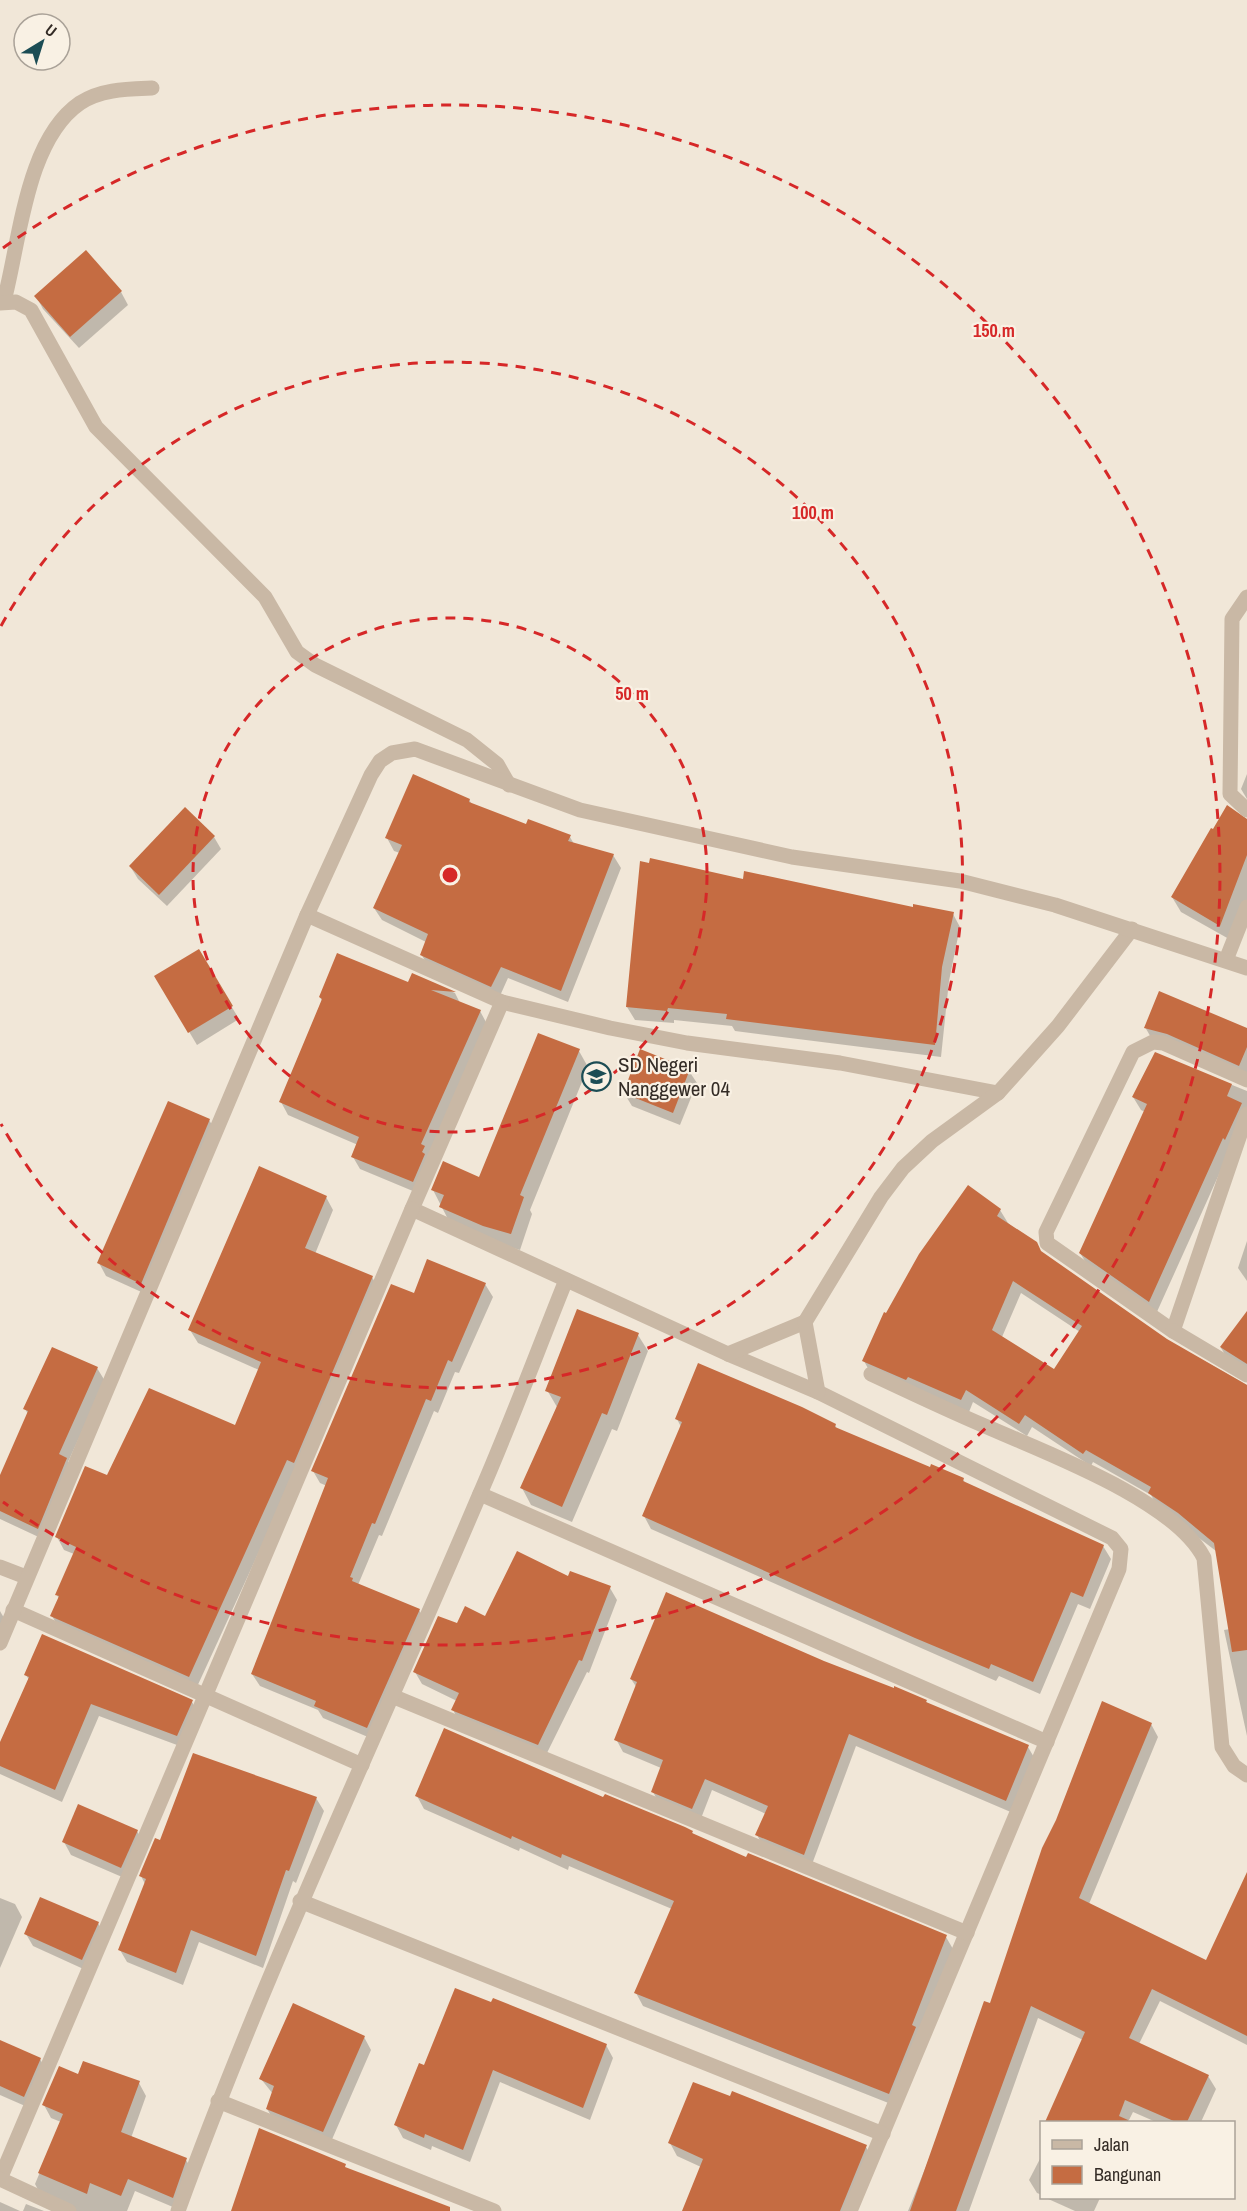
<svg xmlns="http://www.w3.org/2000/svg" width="1247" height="2211" font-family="'Archivo Narrow',sans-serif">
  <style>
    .shadow { fill: #0003; fill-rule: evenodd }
    .building { fill: #c56c42; fill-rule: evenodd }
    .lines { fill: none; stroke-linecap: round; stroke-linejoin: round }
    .street { stroke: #c9b8a5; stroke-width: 15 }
    .ring { fill: none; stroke: #d62828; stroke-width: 3; stroke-dasharray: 10 8 }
    .labels { text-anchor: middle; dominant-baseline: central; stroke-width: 4.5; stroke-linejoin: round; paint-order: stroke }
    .poi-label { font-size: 21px; fill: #342c26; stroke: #f9f1e4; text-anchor: start }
    .centre { fill: #d62828; stroke: #f9f1e4; stroke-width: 3 }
    .ring-label { font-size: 18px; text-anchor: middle; font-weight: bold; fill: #d62828; stroke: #f9f1e4; stroke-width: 4.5; stroke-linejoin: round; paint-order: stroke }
  </style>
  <rect width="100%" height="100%" fill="#f1e7d8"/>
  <g class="shadow">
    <path d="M 121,292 L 128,305 L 79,348 L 43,309 L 36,296 Z"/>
    <path d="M 1247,774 L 1247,799 L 1241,789 Z"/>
    <path d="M 469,800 L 472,804 L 527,826 L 570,837 L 574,844 L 613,855 L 621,868 L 568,1002 L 508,978 L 499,998 L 429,967 L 421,954 L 426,942 L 382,920 L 374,908 L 400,853 L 394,851 L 387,838 Z"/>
    <path d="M 1247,821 L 1247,917 L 1229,939 L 1181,912 L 1172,897 Z"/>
    <path d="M 214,837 L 221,849 L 167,906 L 138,879 L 130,866 Z"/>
    <path d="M 744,881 L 953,914 L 960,927 L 949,981 L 941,1057 L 735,1031 L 732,1026 L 674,1020 L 674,1023 L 635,1020 L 627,1007 Z"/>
    <path d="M 198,951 L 239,1019 L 197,1045 L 156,976 Z"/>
    <path d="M 413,975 L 455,993 L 460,1003 L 480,1011 L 487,1024 L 420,1194 L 360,1169 L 353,1157 L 358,1145 L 288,1115 L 281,1102 L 322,1001 L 320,997 L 409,984 Z"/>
    <path d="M 1145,1027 L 1247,1030 L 1247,1080 L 1153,1041 Z"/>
    <path d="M 579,1051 L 588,1067 L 530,1210 L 532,1214 L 520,1250 L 493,1242 L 450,1223 L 433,1190 L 480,1179 Z"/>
    <path d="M 1156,1054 L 1247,1091 L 1247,1120 L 1230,1150 L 1156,1314 L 1088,1266 L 1080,1253 L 1145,1112 L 1141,1110 L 1133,1097 Z"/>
    <path d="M 689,1071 L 697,1083 L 680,1125 L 632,1106 L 624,1093 Z"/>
    <path d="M 209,1120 L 217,1133 L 148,1295 L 106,1276 L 99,1263 Z"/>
    <path d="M 326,1197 L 333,1210 L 315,1254 L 372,1277 L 379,1290 L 196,1689 L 59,1628 L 52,1616 L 59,1599 L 57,1595 L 74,1554 L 64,1550 L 57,1537 L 108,1477 L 236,1427 L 259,1370 L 198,1343 L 190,1330 Z"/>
    <path d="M 1000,1210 L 1008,1223 L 1042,1253 L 1167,1340 L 1247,1385 L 1247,1736 L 1224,1630 L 1230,1629 L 1216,1551 L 1157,1506 L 1151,1495 L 1093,1462 L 1091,1466 L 1032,1427 L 1027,1436 L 973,1402 L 969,1412 L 871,1374 L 864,1361 L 887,1315 ZM 1021,1293 L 1080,1332 L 1054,1371 L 1002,1337 Z"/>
    <path d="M 1247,1241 L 1247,1281 L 1238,1268 Z"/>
    <path d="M 428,1261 L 485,1284 L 493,1297 L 459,1373 L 455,1372 L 438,1413 L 434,1411 L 382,1536 L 379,1535 L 358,1585 L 419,1610 L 426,1622 L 375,1740 L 323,1718 L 318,1710 L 260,1686 L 252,1674 L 327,1486 L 320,1483 L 313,1471 L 415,1295 Z"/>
    <path d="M 1247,1313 L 1247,1371 L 1229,1361 L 1221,1348 Z"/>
    <path d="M 638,1335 L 648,1351 L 617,1431 L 612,1429 L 572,1522 L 531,1505 L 522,1488 L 557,1407 L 547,1390 Z"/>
    <path d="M 97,1368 L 105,1381 L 68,1462 L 74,1472 L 45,1540 L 0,1519 L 0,1478 L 28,1414 L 25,1409 Z"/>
    <path d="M 677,1419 L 835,1425 L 837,1429 L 931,1469 L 963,1479 L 965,1483 L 1103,1546 L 1111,1559 L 1090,1609 L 1078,1604 L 1040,1694 L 999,1676 L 996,1681 L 651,1529 L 644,1516 L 681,1427 Z"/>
    <path d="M 569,1579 L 610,1588 L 617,1600 L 589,1673 L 587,1672 L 545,1757 L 460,1723 L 453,1710 L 457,1701 L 422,1684 L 415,1672 L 458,1625 L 486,1618 Z"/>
    <path d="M 0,1611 L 4,1618 L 0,1627 Z"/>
    <path d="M 823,1663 L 926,1701 L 928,1705 L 1028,1747 L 1035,1759 L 1013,1813 L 856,1746 L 811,1867 L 764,1848 L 757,1835 L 766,1814 L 712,1790 L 700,1821 L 660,1805 L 653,1792 L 661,1768 L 623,1752 L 616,1739 L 637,1688 L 631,1679 Z"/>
    <path d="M 26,1675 L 192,1702 L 199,1714 L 185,1748 L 99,1716 L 62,1802 L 0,1774 L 0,1746 L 29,1680 Z"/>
    <path d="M 1151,1724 L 1158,1737 L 1089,1904 L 1206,1962 L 1247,1891 L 1247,2045 L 1160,2001 L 1139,2044 L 1208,2076 L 1216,2089 L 1201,2122 L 1156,2122 L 1133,2112 L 1128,2122 L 1051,2122 L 1049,2119 L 1083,2040 L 1038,2018 L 969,2211 L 908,2211 L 991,2005 Z"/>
    <path d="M 417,1796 L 604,1799 L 692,1832 L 694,1836 L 747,1859 L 946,1937 L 953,1949 L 896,2106 L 643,2006 L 636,1993 L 672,1909 L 569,1866 L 568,1870 L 520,1848 L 519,1851 L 424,1809 Z"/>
    <path d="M 316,1798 L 324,1811 L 296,1883 L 293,1881 L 263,1968 L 199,1942 L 183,1985 L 127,1962 L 120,1950 L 145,1884 L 141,1876 Z"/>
    <path d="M 137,1831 L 144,1844 L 129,1880 L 71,1855 L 64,1842 Z"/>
    <path d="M 0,1898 L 15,1904 L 22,1917 L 0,1968 Z"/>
    <path d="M 98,1923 L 105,1936 L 90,1972 L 33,1946 L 26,1934 Z"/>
    <path d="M 364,2037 L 371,2050 L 330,2144 L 275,2122 L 267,2109 L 273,2094 L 261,2079 Z"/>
    <path d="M 0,2042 L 40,2059 L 47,2072 L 32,2109 L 0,2095 Z"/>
    <path d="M 606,2045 L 613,2058 L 590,2120 L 500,2082 L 470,2162 L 432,2146 L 431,2150 L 403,2138 L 396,2125 L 425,2067 Z"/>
    <path d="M 79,2076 L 139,2083 L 146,2096 L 131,2138 L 186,2160 L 194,2173 L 180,2210 L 135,2191 L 127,2211 L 72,2211 L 42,2197 L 35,2184 L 61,2122 L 51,2118 L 44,2105 Z"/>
    <path d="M 670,2143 L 866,2147 L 873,2159 L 853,2211 L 684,2211 L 701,2167 L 677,2156 Z"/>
    <path d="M 1042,2155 L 1042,2195 L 1037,2193 L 1029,2180 Z"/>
    <path d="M 1046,2198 L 1100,2198 L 1094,2211 L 1075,2211 Z"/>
    <path d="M 0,2202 L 20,2211 L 0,2211 Z"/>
    <path d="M 26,2204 L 44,2211 L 23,2211 Z"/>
  </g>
  <g class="building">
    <path d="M 86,250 L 122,291 L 70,337 L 34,296 Z"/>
    <path d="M 413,774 L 470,799 L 469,802 L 526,824 L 528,819 L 571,835 L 568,841 L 614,854 L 561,991 L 501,967 L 491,987 L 420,955 L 428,934 L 373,908 L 402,845 L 385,838 Z"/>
    <path d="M 1227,805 L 1247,819 L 1247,855 L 1220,926 L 1171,897 L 1211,828 L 1213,829 Z"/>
    <path d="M 185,807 L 215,836 L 159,895 L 129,866 Z"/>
    <path d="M 650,858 L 743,879 L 744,871 L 913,907 L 913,904 L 954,912 L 942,967 L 935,1045 L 726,1019 L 727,1014 L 668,1008 L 667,1011 L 626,1007 L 640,861 L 649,863 Z"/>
    <path d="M 199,949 L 233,1006 L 188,1033 L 154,976 Z"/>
    <path d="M 337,953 L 408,982 L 412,973 L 456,992 L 431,990 L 481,1010 L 421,1144 L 425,1146 L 422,1152 L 425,1154 L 413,1182 L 351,1157 L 359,1137 L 279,1102 L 322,999 L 319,997 Z"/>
    <path d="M 1159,991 L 1247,1028 L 1247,1047 L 1239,1066 L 1167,1034 L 1144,1028 Z"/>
    <path d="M 538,1033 L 580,1049 L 520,1195 L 524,1197 L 511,1234 L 483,1226 L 439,1207 L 444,1195 L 431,1190 L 443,1161 L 479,1177 Z"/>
    <path d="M 640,1049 L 690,1069 L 673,1113 L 623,1093 Z"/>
    <path d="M 1155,1052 L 1232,1084 L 1227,1096 L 1242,1103 L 1225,1140 L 1223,1138 L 1149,1302 L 1079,1253 L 1147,1104 L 1132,1097 Z"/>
    <path d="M 168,1101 L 210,1119 L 141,1284 L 97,1263 Z"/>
    <path d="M 259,1166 L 327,1196 L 305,1248 L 373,1276 L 294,1463 L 287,1460 L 189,1677 L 50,1616 L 59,1596 L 55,1595 L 76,1547 L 55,1537 L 85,1466 L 107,1475 L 149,1388 L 235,1425 L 261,1362 L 188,1330 Z"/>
    <path d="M 968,1185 L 1001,1209 L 997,1216 L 1037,1242 L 1041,1251 L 1167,1339 L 1247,1385 L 1247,1650 L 1232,1652 L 1214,1543 L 1178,1513 L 1148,1493 L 1151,1487 L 1086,1450 L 1083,1454 L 1025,1415 L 1019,1424 L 966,1390 L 961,1400 L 908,1377 L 906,1380 L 862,1361 L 884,1312 L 886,1313 L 919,1254 ZM 1013,1281 L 1082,1326 L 1054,1369 L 992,1330 Z"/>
    <path d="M 427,1259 L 486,1283 L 452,1362 L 448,1360 L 431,1401 L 426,1399 L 375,1524 L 372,1523 L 350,1577 L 353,1578 L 352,1581 L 420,1609 L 367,1728 L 314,1706 L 316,1701 L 251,1674 L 328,1478 L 311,1471 L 391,1284 L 414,1293 Z"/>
    <path d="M 577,1309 L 639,1333 L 607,1415 L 602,1413 L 562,1507 L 520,1488 L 561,1397 L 545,1391 Z"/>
    <path d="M 1247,1311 L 1247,1364 L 1220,1347 Z"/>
    <path d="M 52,1347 L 98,1367 L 59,1454 L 67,1458 L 38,1529 L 0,1511 L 0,1475 L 28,1411 L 23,1409 Z"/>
    <path d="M 698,1363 L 802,1407 L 836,1424 L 835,1427 L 930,1467 L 931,1464 L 964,1478 L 963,1481 L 1104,1545 L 1083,1597 L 1071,1592 L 1033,1682 L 991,1664 L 989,1669 L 915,1638 L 642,1516 L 682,1422 L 675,1419 Z"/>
    <path d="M 517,1551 L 568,1576 L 570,1571 L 611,1586 L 582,1661 L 579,1660 L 538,1745 L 451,1710 L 459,1693 L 413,1672 L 438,1616 L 457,1623 L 465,1606 L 485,1616 Z"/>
    <path d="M 666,1592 L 824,1661 L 894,1688 L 894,1686 L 927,1700 L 926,1702 L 1029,1745 L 1006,1801 L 849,1734 L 804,1855 L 755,1835 L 768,1806 L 705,1779 L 692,1809 L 651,1792 L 663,1760 L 614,1740 L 637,1682 L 630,1679 Z"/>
    <path d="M 42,1634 L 193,1700 L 177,1736 L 91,1704 L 55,1790 L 0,1766 L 0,1742 L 29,1677 L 24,1675 Z"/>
    <path d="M 1102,1701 L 1152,1723 L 1079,1898 L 1206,1960 L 1247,1872 L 1247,2036 L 1152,1989 L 1129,2038 L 1209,2075 L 1187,2122 L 1176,2122 L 1125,2100 L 1119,2116 L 1128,2120 L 1128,2122 L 1045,2122 L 1085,2032 L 1031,2006 L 956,2211 L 910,2211 L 984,2001 L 990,2003 L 1042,1848 L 1056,1820 Z"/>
    <path d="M 444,1728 L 603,1797 L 605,1794 L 685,1827 L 693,1831 L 692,1833 L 746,1857 L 748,1853 L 947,1935 L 912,2025 L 916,2027 L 889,2094 L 634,1993 L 674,1901 L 562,1854 L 561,1858 L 512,1836 L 511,1839 L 415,1796 Z"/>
    <path d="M 193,1753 L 317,1797 L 289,1871 L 286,1870 L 256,1956 L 191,1930 L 176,1973 L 118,1950 L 146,1879 L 139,1876 L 155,1838 L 160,1840 Z"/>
    <path d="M 78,1804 L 138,1830 L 121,1868 L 62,1842 Z"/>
    <path d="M 40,1897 L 99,1922 L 82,1960 L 24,1934 Z"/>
    <path d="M 455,1988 L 491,2002 L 493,1998 L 607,2044 L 583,2108 L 493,2070 L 463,2150 L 425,2134 L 424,2138 L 394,2125 L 419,2063 L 424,2065 Z"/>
    <path d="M 293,2003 L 365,2036 L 323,2132 L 266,2109 L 274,2086 L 259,2079 Z"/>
    <path d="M 0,2040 L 41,2058 L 24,2097 L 0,2086 Z"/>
    <path d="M 83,2061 L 140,2081 L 121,2132 L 187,2158 L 173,2198 L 128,2179 L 121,2196 L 90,2183 L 87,2194 L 38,2173 L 63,2114 L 42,2105 L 59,2066 L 78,2074 Z"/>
    <path d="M 693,2082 L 730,2096 L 732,2091 L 867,2145 L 840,2211 L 682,2211 L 703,2159 L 668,2143 Z"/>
    <path d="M 259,2128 L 346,2164 L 345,2167 L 450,2207 L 450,2211 L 231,2211 Z"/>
  </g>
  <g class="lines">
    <g class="street">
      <path d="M 4,301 C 20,241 26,140 80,103 C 101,89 128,89 152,88"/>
      <path d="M 0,303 L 16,302 L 31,310 L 96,427 L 265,597 L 297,652 L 315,665 L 467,740 L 497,764 L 509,785"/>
      <path d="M 1247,597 L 1232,619 L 1230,794 L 1247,810"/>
      <path d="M 307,915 L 502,1002 L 610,1028 L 687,1043 L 840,1063 L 998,1093"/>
      <path d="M 1226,960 L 1247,907"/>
      <path d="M 502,1002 L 412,1209 L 728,1354 L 818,1392 L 1112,1538 L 1121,1549 L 1119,1569 L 850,2211"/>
      <path d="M 1247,1080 L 1163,1043 L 1153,1042 L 1133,1052 L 1046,1232 L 1047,1243 L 1173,1331 L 1247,1114"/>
      <path d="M 1173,1331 L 1247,1375"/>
      <path d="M 728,1354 L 805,1322"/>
      <path d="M 871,1374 C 912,1393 951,1412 992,1429 C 1049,1454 1175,1501 1204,1558 L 1222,1747 L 1234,1766 L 1247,1775"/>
      <path d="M 818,1392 L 805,1322 L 881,1197 L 903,1168 L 932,1141 L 998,1093 L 1058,1026 L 1132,929"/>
      <path d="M 480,1494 L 1047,1742"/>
      <path d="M 0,1567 L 26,1577"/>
      <path d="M 13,1610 L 362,1765"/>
      <path d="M 0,1643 L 307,915 L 371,775 L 380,761 L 392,753 L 415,749 L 580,810 L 792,857 L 960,881 L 1055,905 L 1247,968"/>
      <path d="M 392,1696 L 967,1933"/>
      <path d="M 300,1901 L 883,2134"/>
      <path d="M 218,2101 L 494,2211"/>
      <path d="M 0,2179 L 412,1209"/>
      <path d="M 0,2179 L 69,2211"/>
      <path d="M 178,2211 C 266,1968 378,1734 479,1496 C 510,1425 537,1352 566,1280"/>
    </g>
  </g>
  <g class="ring">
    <circle cx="450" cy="875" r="257"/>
    <path d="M1 626A513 513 0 1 1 1 1124"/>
    <path d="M3 248A770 770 0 1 1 3 1502"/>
  </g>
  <defs>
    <symbol id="school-ring" viewBox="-11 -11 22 22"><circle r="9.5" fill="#f9f1e4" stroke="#1c4d55" stroke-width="1.5"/><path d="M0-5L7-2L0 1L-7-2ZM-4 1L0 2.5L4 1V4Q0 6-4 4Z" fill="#1c4d55"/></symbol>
  </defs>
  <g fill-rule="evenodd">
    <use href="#school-ring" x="580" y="1060" width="33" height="33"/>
  </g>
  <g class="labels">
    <g class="poi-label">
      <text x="618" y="1064">SD Negeri<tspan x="618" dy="24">Nanggewer 04</tspan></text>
    </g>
  </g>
  <circle cx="450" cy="875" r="9" class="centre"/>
  <g class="ring-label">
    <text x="994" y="337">150 m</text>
    <text x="813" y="519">100 m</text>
    <text x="632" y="700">50 m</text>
  </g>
  <rect x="1040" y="2121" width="195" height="78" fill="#f9f1e4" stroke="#aaa298" stroke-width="1.5"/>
  <rect x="1052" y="2140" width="30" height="9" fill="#c9b8a5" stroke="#aaa298" stroke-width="1.5"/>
  <text x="1094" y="2151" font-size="18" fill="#342c26">Jalan</text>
  <rect x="1052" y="2166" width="30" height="18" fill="#c56c42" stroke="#aaa298" stroke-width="1.5"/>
  <text x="1094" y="2181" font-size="18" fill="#342c26">Bangunan</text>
  <g transform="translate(42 42) rotate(38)"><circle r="28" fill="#f9f1e4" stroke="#aaa298" stroke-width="1.5"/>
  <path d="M0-4.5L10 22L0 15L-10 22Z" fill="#1c4d55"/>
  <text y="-9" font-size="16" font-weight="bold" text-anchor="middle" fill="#342c26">U</text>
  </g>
</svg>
